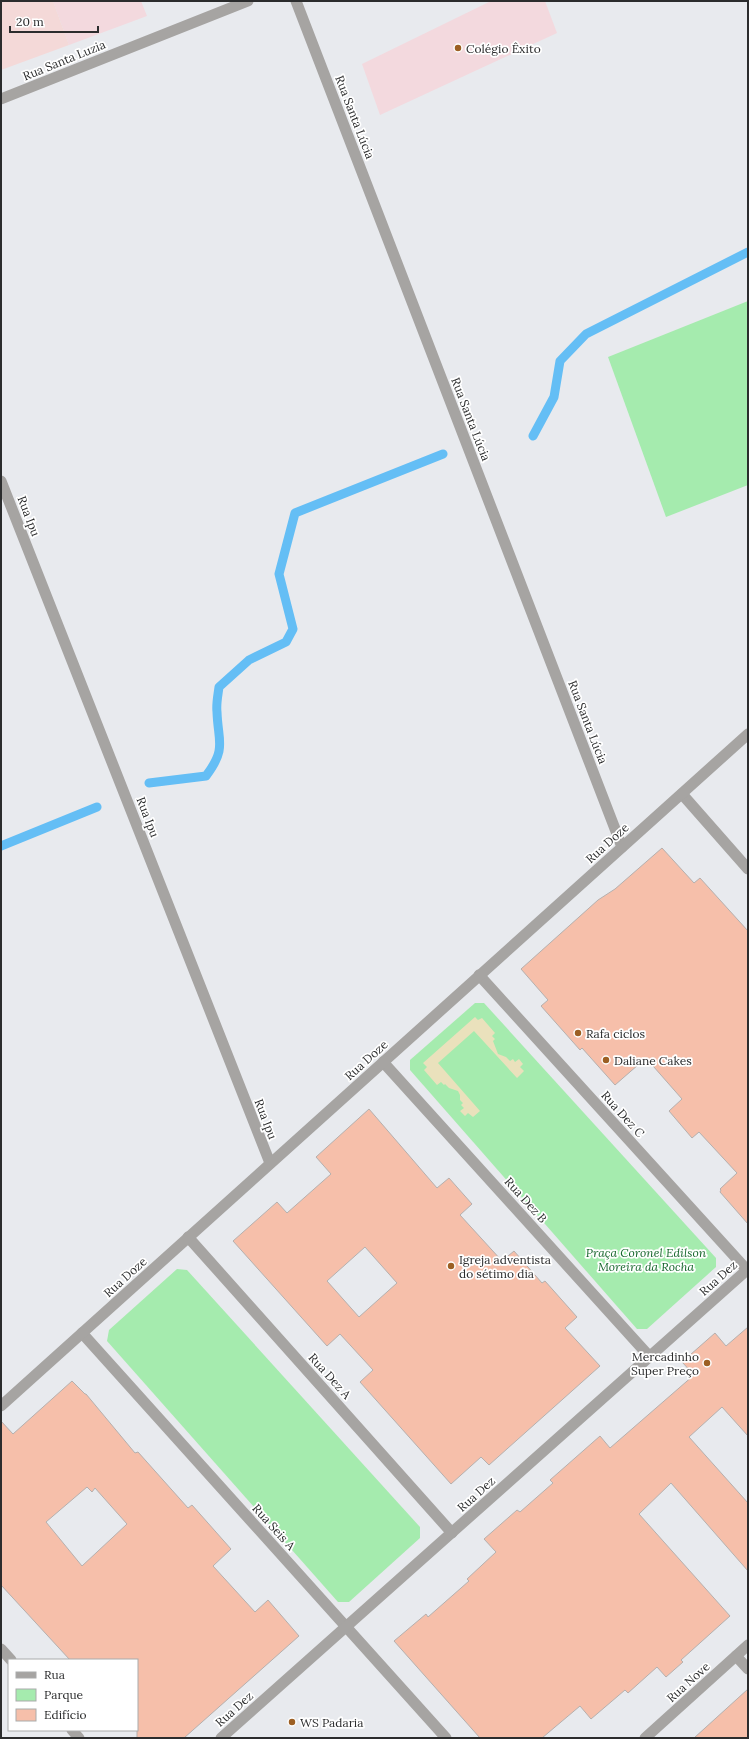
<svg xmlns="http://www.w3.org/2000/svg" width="749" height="1739" font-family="Lora,serif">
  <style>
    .education { fill: #f3d9de }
    .medical { fill: #f4d9d8 }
    .green { fill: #a5ebae }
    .sand { fill: #eae1bc }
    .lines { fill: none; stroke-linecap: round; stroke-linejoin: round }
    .stream { stroke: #64bef5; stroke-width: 9 }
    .building { fill: #f6bfaa; stroke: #b5b0ae; fill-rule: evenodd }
    .minor { stroke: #a6a4a2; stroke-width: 11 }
    .poi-dot { fill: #9c5f23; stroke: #fff; stroke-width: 1.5 }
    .labels { text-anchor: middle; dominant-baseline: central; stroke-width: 3.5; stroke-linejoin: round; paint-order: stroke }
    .poi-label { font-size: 12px; fill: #2b2c2d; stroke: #fff; text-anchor: start }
    .street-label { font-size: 12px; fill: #2b2c2d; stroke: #fff }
    .park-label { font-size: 12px; font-style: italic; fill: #17672d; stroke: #fff }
  </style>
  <rect width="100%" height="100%" fill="#e8eaee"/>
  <g class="education">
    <path d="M 53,1 L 141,1 L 147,16 L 69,45 Z"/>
    <path d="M 491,1 L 545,1 L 557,33 L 380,115 L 362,64 Z"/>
  </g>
  <path class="medical" d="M 1,1 L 53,1 L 69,45 L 1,70 Z"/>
  <g class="green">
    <path d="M 748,301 L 748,485 L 666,517 L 608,357 Z"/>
    <path d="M 475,1003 L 484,1003 L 716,1258 L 716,1267 L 647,1329 L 637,1329 L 410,1070 L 410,1060 Z"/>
    <path d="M 177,1269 L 187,1270 L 420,1527 L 420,1538 L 349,1602 L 338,1602 L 107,1341 L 109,1330 Z"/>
  </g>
  <path class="sand" d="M 475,1017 L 478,1020 L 482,1018 L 495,1033 L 492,1036 L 495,1039 L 493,1041 L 498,1054 L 506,1057 L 510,1061 L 513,1059 L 515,1062 L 519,1059 L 523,1064 L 520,1067 L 524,1071 L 517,1078 L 474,1031 L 438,1063 L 480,1111 L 473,1117 L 468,1113 L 465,1116 L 460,1111 L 464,1108 L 461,1105 L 463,1103 L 460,1100 L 460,1095 L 458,1091 L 449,1088 L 445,1084 L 444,1085 L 441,1082 L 437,1085 L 424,1070 L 427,1067 L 423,1063 Z"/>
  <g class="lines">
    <g class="stream">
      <path d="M 533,436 L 554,397 L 560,361 L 586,334 L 748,252"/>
      <path d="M 149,783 L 206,776 C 227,748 218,742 217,712 C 216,704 218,695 219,687 L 249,660 L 286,642 L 293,629 L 279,574 L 295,513 L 443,454"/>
      <path d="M 1,846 L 97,807"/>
    </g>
  </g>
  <g class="building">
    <path d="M 662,848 L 694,883 L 700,878 L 748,931 L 748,1224 L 720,1192 L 721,1190 L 720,1189 L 737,1173 L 699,1132 L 692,1138 L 669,1111 L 682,1099 L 646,1058 L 615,1085 L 582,1048 L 580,1050 L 541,1006 L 548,1000 L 521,969 L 598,900 L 615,889 Z"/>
    <path d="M 369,1109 L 437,1188 L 449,1178 L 472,1204 L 460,1215 L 502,1261 L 514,1251 L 542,1283 L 545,1281 L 577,1317 L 565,1328 L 600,1366 L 489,1465 L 481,1457 L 451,1484 L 360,1382 L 373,1370 L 340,1334 L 327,1346 L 233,1241 L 277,1202 L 287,1213 L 331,1174 L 316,1157 ZM 365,1247 L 397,1283 L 359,1317 L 327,1281 Z"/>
    <path d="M 748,1327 L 748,1436 L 722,1407 L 689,1437 L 748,1503 L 748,1571 L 671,1483 L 639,1514 L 730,1616 L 681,1660 L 683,1662 L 666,1677 L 657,1667 L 628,1693 L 625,1690 L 591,1719 L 580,1706 L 542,1738 L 480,1738 L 394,1641 L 426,1614 L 428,1617 L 469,1581 L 467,1579 L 496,1552 L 484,1539 L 517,1510 L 520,1512 L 553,1483 L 550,1480 L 600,1436 L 610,1448 L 694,1375 L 682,1362 L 715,1333 L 726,1346 Z"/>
    <path d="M 72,1381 L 85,1394 L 86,1394 L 135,1453 L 138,1452 L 188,1508 L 192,1505 L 231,1549 L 213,1566 L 255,1612 L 268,1600 L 299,1636 L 184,1738 L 137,1738 L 137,1660 L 70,1660 L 1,1585 L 1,1421 L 13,1434 ZM 87,1487 L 92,1492 L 95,1488 L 127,1524 L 82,1566 L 46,1522 Z"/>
    <path d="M 748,1689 L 748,1738 L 694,1738 Z"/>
  </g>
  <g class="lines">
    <g class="minor">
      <path d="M 296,1 L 622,847"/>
      <path d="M 1,99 L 248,1"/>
      <path d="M 1,481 L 270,1163"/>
      <path d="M 682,794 L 748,869"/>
      <path d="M 479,975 L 747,1270"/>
      <path d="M 383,1062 L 649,1356"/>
      <path d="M 188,1237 L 452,1533"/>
      <path d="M 82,1333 L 446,1738"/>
      <path d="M 1,1406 L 748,734"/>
      <path d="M 1,1649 L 11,1660"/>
      <path d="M 736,1656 L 748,1669"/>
      <path d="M 72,1730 L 79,1738"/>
      <path d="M 221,1738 L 748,1269"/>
      <path d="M 645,1738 L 748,1645"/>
    </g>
  </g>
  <g class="poi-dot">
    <circle cx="458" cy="48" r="4"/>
    <circle cx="578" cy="1033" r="4"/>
    <circle cx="606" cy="1060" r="4"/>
    <circle cx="451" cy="1266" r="4"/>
    <circle cx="707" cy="1363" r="4"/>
    <circle cx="292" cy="1722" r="4"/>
  </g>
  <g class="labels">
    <g class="poi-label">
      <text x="466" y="48">Colégio Êxito</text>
      <text x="586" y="1033">Rafa ciclos</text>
      <text x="614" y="1060">Daliane Cakes</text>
      <text x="459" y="1259">Igreja adventista<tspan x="459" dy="14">do sétimo dia</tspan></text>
      <text x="699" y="1356" text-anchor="end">Mercadinho<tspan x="699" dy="14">Super Preço</tspan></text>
      <text x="300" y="1722">WS Padaria</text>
    </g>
    <g class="street-label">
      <text transform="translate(64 60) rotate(-22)">Rua Santa Luzia</text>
      <text transform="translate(355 117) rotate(69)">Rua Santa Lúcia</text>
      <text transform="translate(471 419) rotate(69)">Rua Santa Lúcia</text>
      <text transform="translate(29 516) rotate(69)">Rua Ipu</text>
      <text transform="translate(588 722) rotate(69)">Rua Santa Lúcia</text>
      <text transform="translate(148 817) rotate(69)">Rua Ipu</text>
      <text transform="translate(607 843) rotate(-42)">Rua Doze</text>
      <text transform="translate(366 1060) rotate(-42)">Rua Doze</text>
      <text transform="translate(623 1114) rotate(48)">Rua Dez C</text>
      <text transform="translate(266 1119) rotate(69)">Rua Ipu</text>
      <text transform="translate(526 1200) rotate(48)">Rua Dez B</text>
      <text transform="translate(125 1277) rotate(-42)">Rua Doze</text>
      <text transform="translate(718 1278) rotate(-42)">Rua Dez</text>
      <text transform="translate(330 1376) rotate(48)">Rua Dez A</text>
      <text transform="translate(476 1494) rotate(-42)">Rua Dez</text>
      <text transform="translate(274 1527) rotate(48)">Rua Seis A</text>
      <text transform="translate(688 1682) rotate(-42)">Rua Nove</text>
      <text transform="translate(234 1709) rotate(-42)">Rua Dez</text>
    </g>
    <g class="park-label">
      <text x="646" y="1252">Praça Coronel Edilson<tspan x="646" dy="14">Moreira da Rocha</tspan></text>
    </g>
  </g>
  <rect width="749" height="1739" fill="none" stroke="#2b2c2d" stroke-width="4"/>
  <rect x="8" y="1659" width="130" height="72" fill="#ffffff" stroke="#aaabab"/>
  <rect x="16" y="1672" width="20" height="6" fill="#a6a4a2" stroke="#aaabab"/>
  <text x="44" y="1679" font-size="12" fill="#2b2c2d">Rua</text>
  <rect x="16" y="1689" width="20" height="12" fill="#a5ebae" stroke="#aaabab"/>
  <text x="44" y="1699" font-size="12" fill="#2b2c2d">Parque</text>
  <rect x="16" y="1709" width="20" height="12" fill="#f6bfaa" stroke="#aaabab"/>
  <text x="44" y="1719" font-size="12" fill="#2b2c2d">Edifício</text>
  <path d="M10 26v6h88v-6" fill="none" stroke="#2b2c2d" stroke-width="2"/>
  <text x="16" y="26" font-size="12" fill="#2b2c2d" stroke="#ffffff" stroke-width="3" paint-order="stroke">20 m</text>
</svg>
